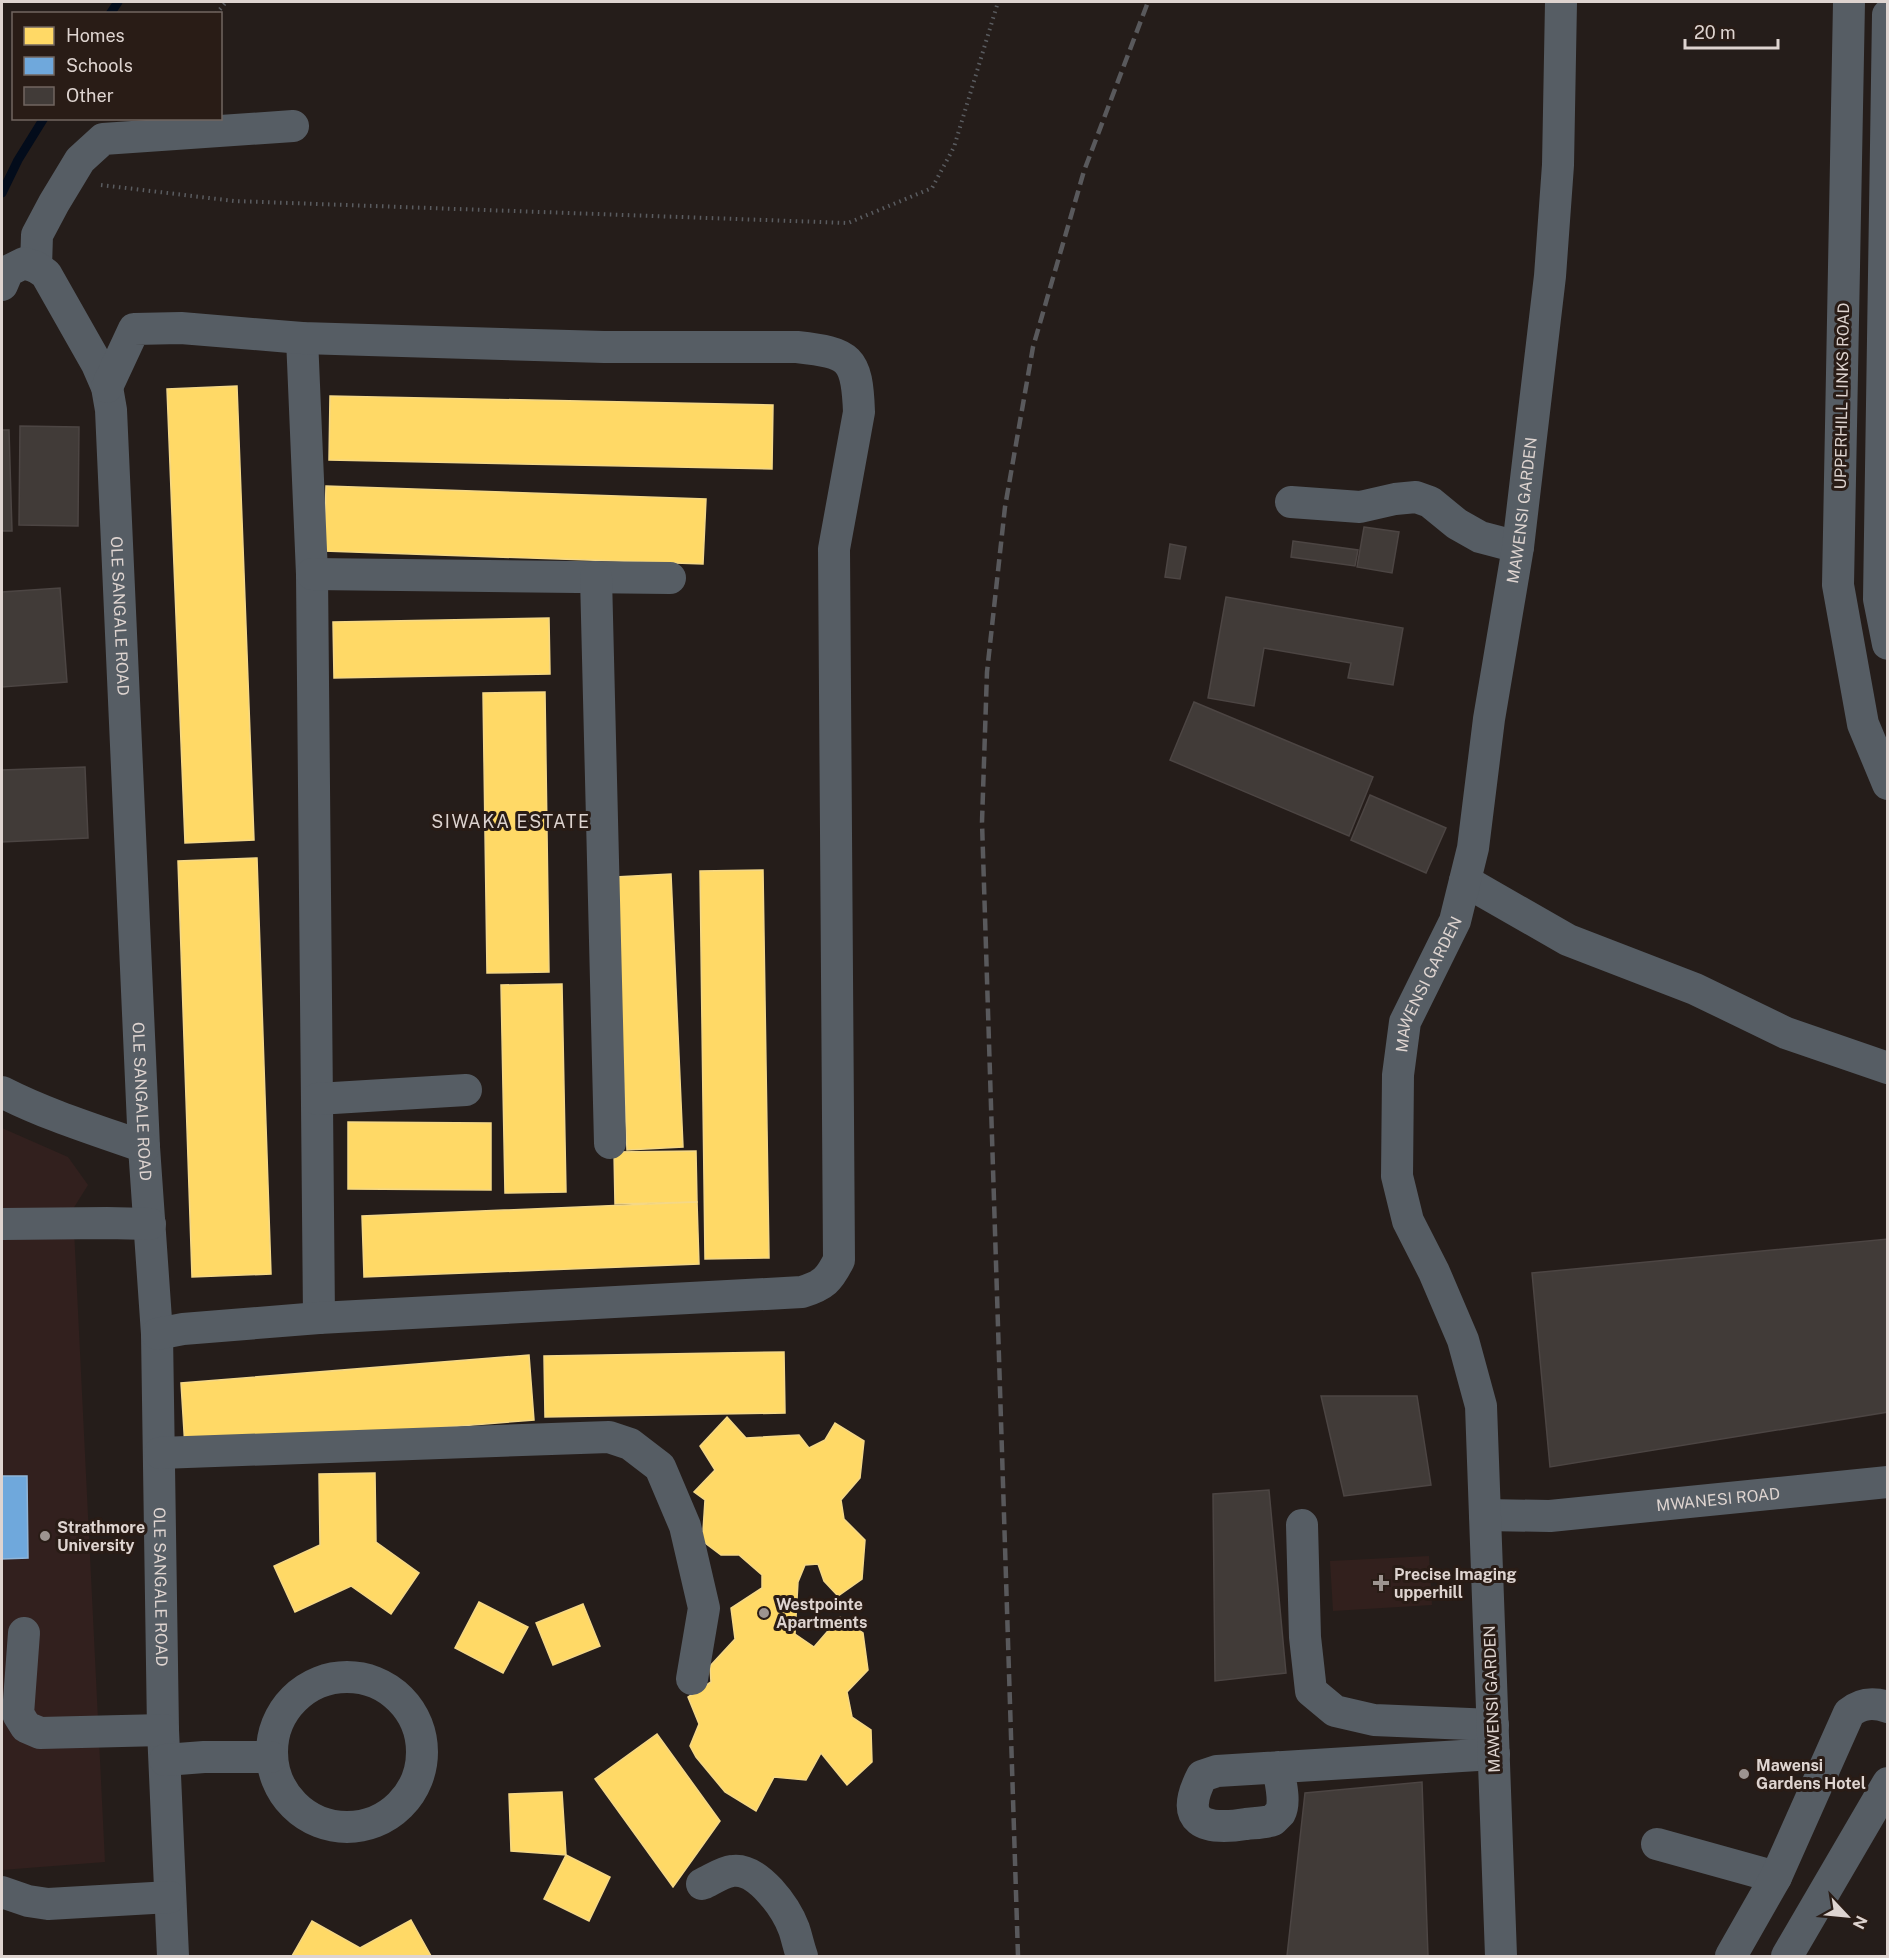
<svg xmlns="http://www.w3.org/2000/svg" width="1889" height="1958" font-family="'Public Sans',sans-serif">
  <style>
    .education { fill: #32201e }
    .medical { fill: #32201d }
    .homes { fill: #ffd966; stroke: #f5d886; stroke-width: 1.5 }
    .schools { fill: #6fa8dc; stroke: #90b5d8; stroke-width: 1.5 }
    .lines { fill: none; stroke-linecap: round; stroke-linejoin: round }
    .stream { stroke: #030c1b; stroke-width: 9 }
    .building { fill: #413b38; stroke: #4c4543; stroke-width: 1.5 }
    .path { stroke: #5a5c60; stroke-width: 4; stroke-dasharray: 1.5 4.5; stroke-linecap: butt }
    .minor { stroke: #565d64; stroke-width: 32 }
    .rail { stroke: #59595c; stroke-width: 4.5; stroke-dasharray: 12 6; stroke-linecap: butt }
    .poi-dot { fill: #9d9490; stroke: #291c16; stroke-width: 2 }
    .labels { text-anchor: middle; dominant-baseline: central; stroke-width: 6; stroke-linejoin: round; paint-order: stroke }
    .street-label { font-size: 16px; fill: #ded4d0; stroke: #291c16 }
    .poi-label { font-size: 16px; font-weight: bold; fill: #ded4d0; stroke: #291c16; text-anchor: start }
    .neighbourhood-label { font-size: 18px; letter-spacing: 1.5px; fill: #ded4d0; stroke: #291c16 }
  </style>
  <rect width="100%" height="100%" fill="#251d1a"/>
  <path class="education" d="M 2,1128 L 68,1157 L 88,1185 L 73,1209 L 105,1862 L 2,1870 Z"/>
  <path class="medical" d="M 1429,1556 L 1432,1605 L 1333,1611 L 1330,1561 Z"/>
  <g class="homes">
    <path d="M 237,386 L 254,840 L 185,843 L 167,389 Z"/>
    <path d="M 330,396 L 773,405 L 772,469 L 329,460 Z"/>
    <path d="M 326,486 L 706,499 L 703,564 L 324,551 Z"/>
    <path d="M 549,618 L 550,674 L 334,678 L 333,622 Z"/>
    <path d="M 545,692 L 549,972 L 487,973 L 483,693 Z"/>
    <path d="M 257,858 L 271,1274 L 192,1277 L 178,861 Z"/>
    <path d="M 763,870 L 769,1258 L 705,1259 L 700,871 Z"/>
    <path d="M 671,874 L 683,1147 L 627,1150 L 615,877 Z"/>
    <path d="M 562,984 L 566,1192 L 505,1193 L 501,985 Z"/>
    <path d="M 348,1122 L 491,1123 L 491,1190 L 348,1189 Z"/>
    <path d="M 696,1151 L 697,1202 L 615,1204 L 614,1152 Z"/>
    <path d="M 697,1202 L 699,1264 L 364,1277 L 362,1216 Z"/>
    <path d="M 784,1352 L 785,1413 L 545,1417 L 544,1356 Z"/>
    <path d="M 529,1355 L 534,1420 L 185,1448 L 181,1383 Z"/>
    <path d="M 727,1417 L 746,1438 L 799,1435 L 809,1448 L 825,1440 L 835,1423 L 864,1441 L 860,1478 L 841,1500 L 844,1519 L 865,1540 L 862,1579 L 838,1596 L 824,1581 L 818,1564 L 805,1565 L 798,1582 L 795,1634 L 814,1647 L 840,1617 L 863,1633 L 868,1670 L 847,1692 L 852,1717 L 871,1730 L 872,1762 L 847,1785 L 821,1753 L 806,1780 L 774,1777 L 756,1811 L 725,1792 L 696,1757 L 690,1746 L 699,1724 L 688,1697 L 711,1682 L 710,1666 L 735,1639 L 731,1608 L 762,1588 L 762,1575 L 739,1555 L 721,1555 L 697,1537 L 703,1531 L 705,1500 L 694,1492 L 715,1470 L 700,1446 Z"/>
    <path d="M 375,1473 L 376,1542 L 419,1573 L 391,1614 L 351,1586 L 295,1612 L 274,1566 L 320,1545 L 319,1474 Z"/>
    <path d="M 479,1602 L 528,1627 L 503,1673 L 455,1648 Z"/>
    <path d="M 583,1604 L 600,1646 L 553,1665 L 536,1623 Z"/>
    <path d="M 657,1734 L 720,1821 L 673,1887 L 595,1779 Z"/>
    <path d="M 562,1792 L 566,1855 L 511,1851 L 509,1794 Z"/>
    <path d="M 566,1855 L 610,1877 L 589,1921 L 544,1899 Z"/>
    <path d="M 411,1920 L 431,1956 L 292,1956 L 312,1921 L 360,1948 Z"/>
  </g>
  <path class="schools" d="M 2,1476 L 27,1476 L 28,1558 L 2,1559 Z"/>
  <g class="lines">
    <g class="stream">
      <path d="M 110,14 L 118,2"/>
      <path d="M 2,193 L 18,160 L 44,118"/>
    </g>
  </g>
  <g class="building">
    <path d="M 20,426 L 79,427 L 78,526 L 19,525 Z"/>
    <path d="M 2,430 L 9,430 L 12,531 L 2,531 Z"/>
    <path d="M 1364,527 L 1399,532 L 1392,573 L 1357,567 Z"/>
    <path d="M 1293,541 L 1358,550 L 1355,566 L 1291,557 Z"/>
    <path d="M 1170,544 L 1186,547 L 1180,579 L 1165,577 Z"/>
    <path d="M 60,588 L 67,682 L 2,687 L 2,592 Z"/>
    <path d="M 1226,597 L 1403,628 L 1393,685 L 1348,678 L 1351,663 L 1264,648 L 1254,706 L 1208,698 Z"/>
    <path d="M 1194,702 L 1373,777 L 1349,836 L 1170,760 Z"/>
    <path d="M 85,767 L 88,838 L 2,842 L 2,770 Z"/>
    <path d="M 1370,795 L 1446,828 L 1426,873 L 1351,840 Z"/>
    <path d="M 1888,1239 L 1888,1412 L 1550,1467 L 1532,1273 Z"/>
    <path d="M 1321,1396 L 1417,1396 L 1431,1485 L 1344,1496 Z"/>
    <path d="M 1269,1490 L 1286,1673 L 1215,1681 L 1213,1494 Z"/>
    <path d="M 1422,1782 L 1428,1956 L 1287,1956 L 1305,1793 Z"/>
  </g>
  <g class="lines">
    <g class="path">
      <path d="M 216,14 L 226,2"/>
      <path d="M 101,185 L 234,201 L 848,223 L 932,188 L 954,147 L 998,2"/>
    </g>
    <g class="minor">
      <path d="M 1849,2 L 1838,585 L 1863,724 L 1888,784"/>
      <path d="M 1888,15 L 1879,599 L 1888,644"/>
      <path d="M 36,267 L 37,235 L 54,203 L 80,160 L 103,139 L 293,126"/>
      <path id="s1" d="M 2,285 L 8,271 L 24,263 L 36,267 L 46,274 L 97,364 L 107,387 L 111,410 L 144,1147 L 157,1334 L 163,1730 L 173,1956"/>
      <path d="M 302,338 L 312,574 L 319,1318"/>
      <path d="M 107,387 L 134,329 L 181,328 L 302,338 L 604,347 L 797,347 C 850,353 857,357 859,412 L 834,549 L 839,1260 C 829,1280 824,1285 802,1292 L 319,1318 L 183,1329 L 157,1334"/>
      <path d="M 1291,502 L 1360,507 L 1395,499 L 1416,497 L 1430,502 L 1457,524 L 1480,537 L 1518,547"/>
      <path d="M 312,574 L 670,578"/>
      <path d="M 596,577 L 610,1143"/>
      <path d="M 1465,881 L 1568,940 L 1695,989 L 1786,1033 L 1888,1068"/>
      <path d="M 2,1092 C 47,1115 96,1130 144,1147"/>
      <path d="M 317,1099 L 466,1090"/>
      <path d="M 2,1224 L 107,1223 L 150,1224"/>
      <path d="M 160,1453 L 609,1437 L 630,1444 L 660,1467 L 685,1526 L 704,1608 L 692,1679"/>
      <path id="s2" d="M 1485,1515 L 1550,1516 L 1888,1482"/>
      <path d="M 1302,1525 L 1305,1637 L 1311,1691 L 1335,1711 L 1374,1720 L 1493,1725"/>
      <path d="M 24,1633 L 18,1714 L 26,1727 L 40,1733 L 163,1730"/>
      <circle cx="347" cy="1752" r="75"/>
      <path d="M 165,1760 L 204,1757 L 271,1757"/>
      <path d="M 1278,1767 C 1280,1780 1286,1802 1280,1813 C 1279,1814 1274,1819 1273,1820 C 1266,1823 1254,1823 1246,1824 C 1204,1831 1178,1822 1202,1776 L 1217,1771 L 1494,1754"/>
      <path d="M 1657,1844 L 1776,1877"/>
      <path d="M 702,1884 C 711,1880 723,1872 732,1871 C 758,1867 786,1908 794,1929 C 797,1938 799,1948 802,1956"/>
      <path d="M 2,1892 L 28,1901 L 48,1904 L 170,1897"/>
      <path id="s3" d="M 1501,1956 L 1481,1406 L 1463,1340 L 1434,1272 L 1408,1221 L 1397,1176 L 1398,1075 L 1405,1022 L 1455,921 L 1473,848 L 1489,719 L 1518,547 L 1550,276 L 1558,165 L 1561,2"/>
      <path d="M 1731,1956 L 1776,1877 L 1849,1713 C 1861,1703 1873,1702 1888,1707"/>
      <path d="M 1787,1956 L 1888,1783"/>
    </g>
    <path class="rail" d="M 1018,1956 L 982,822 L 987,672 L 1005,507 L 1033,347 L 1084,171 L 1148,2"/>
  </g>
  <g class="poi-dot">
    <circle cx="45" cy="1536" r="6"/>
    <path d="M1378 1574h6v6h6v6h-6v6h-6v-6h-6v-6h6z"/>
    <circle cx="764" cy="1613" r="6"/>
    <circle cx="1744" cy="1774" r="6"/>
  </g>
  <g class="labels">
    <g class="street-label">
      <text transform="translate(1842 396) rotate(-89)">UPPERHILL LINKS ROAD</text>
      <text stroke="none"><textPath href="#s3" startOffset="1480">MAWENSI GARDEN</textPath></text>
      <text stroke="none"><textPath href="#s1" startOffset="416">OLE SANGALE ROAD</textPath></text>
      <text stroke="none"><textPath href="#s3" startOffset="994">MAWENSI GARDEN</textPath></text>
      <text stroke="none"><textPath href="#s1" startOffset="902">OLE SANGALE ROAD</textPath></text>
      <text stroke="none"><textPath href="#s2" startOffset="234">MWANESI ROAD</textPath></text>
      <text stroke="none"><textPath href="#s1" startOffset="1388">OLE SANGALE ROAD</textPath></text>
      <text transform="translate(1492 1699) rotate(-92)">MAWENSI GARDEN</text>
    </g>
    <g class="poi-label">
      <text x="57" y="1527">Strathmore<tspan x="57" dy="18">University</tspan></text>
      <text x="1394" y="1574">Precise Imaging<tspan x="1394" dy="18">upperhill</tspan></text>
      <text x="776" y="1604">Westpointe<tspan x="776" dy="18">Apartments</tspan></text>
      <text x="1756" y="1765">Mawensi<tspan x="1756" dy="18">Gardens Hotel</tspan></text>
    </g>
    <g class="neighbourhood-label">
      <text x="511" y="821">SIWAKA ESTATE</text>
    </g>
  </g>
  <rect width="1889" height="1958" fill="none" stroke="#ded4d0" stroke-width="6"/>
  <rect x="12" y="12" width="210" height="108" fill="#291c16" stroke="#716660" stroke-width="1.5"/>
  <rect x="24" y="27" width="30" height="18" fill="#ffd966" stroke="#716660" stroke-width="1.5"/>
  <text x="66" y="42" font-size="18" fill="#ded4d0">Homes</text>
  <rect x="24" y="57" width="30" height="18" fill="#6fa8dc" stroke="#716660" stroke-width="1.5"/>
  <text x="66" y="72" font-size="18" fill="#ded4d0">Schools</text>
  <rect x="24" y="87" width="30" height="18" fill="#413b38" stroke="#716660" stroke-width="1.5"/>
  <text x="66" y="102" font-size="18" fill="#ded4d0">Other</text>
  <g transform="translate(1847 1916) rotate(116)" stroke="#291c16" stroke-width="4.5" paint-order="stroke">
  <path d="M0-4.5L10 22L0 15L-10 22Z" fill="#ded4d0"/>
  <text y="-9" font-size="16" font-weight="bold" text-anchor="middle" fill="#ded4d0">N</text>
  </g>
  <path d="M1685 39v9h93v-9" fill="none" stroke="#ded4d0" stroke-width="3"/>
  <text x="1694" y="39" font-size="18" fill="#ded4d0" stroke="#291c16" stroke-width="4.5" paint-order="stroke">20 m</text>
</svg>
